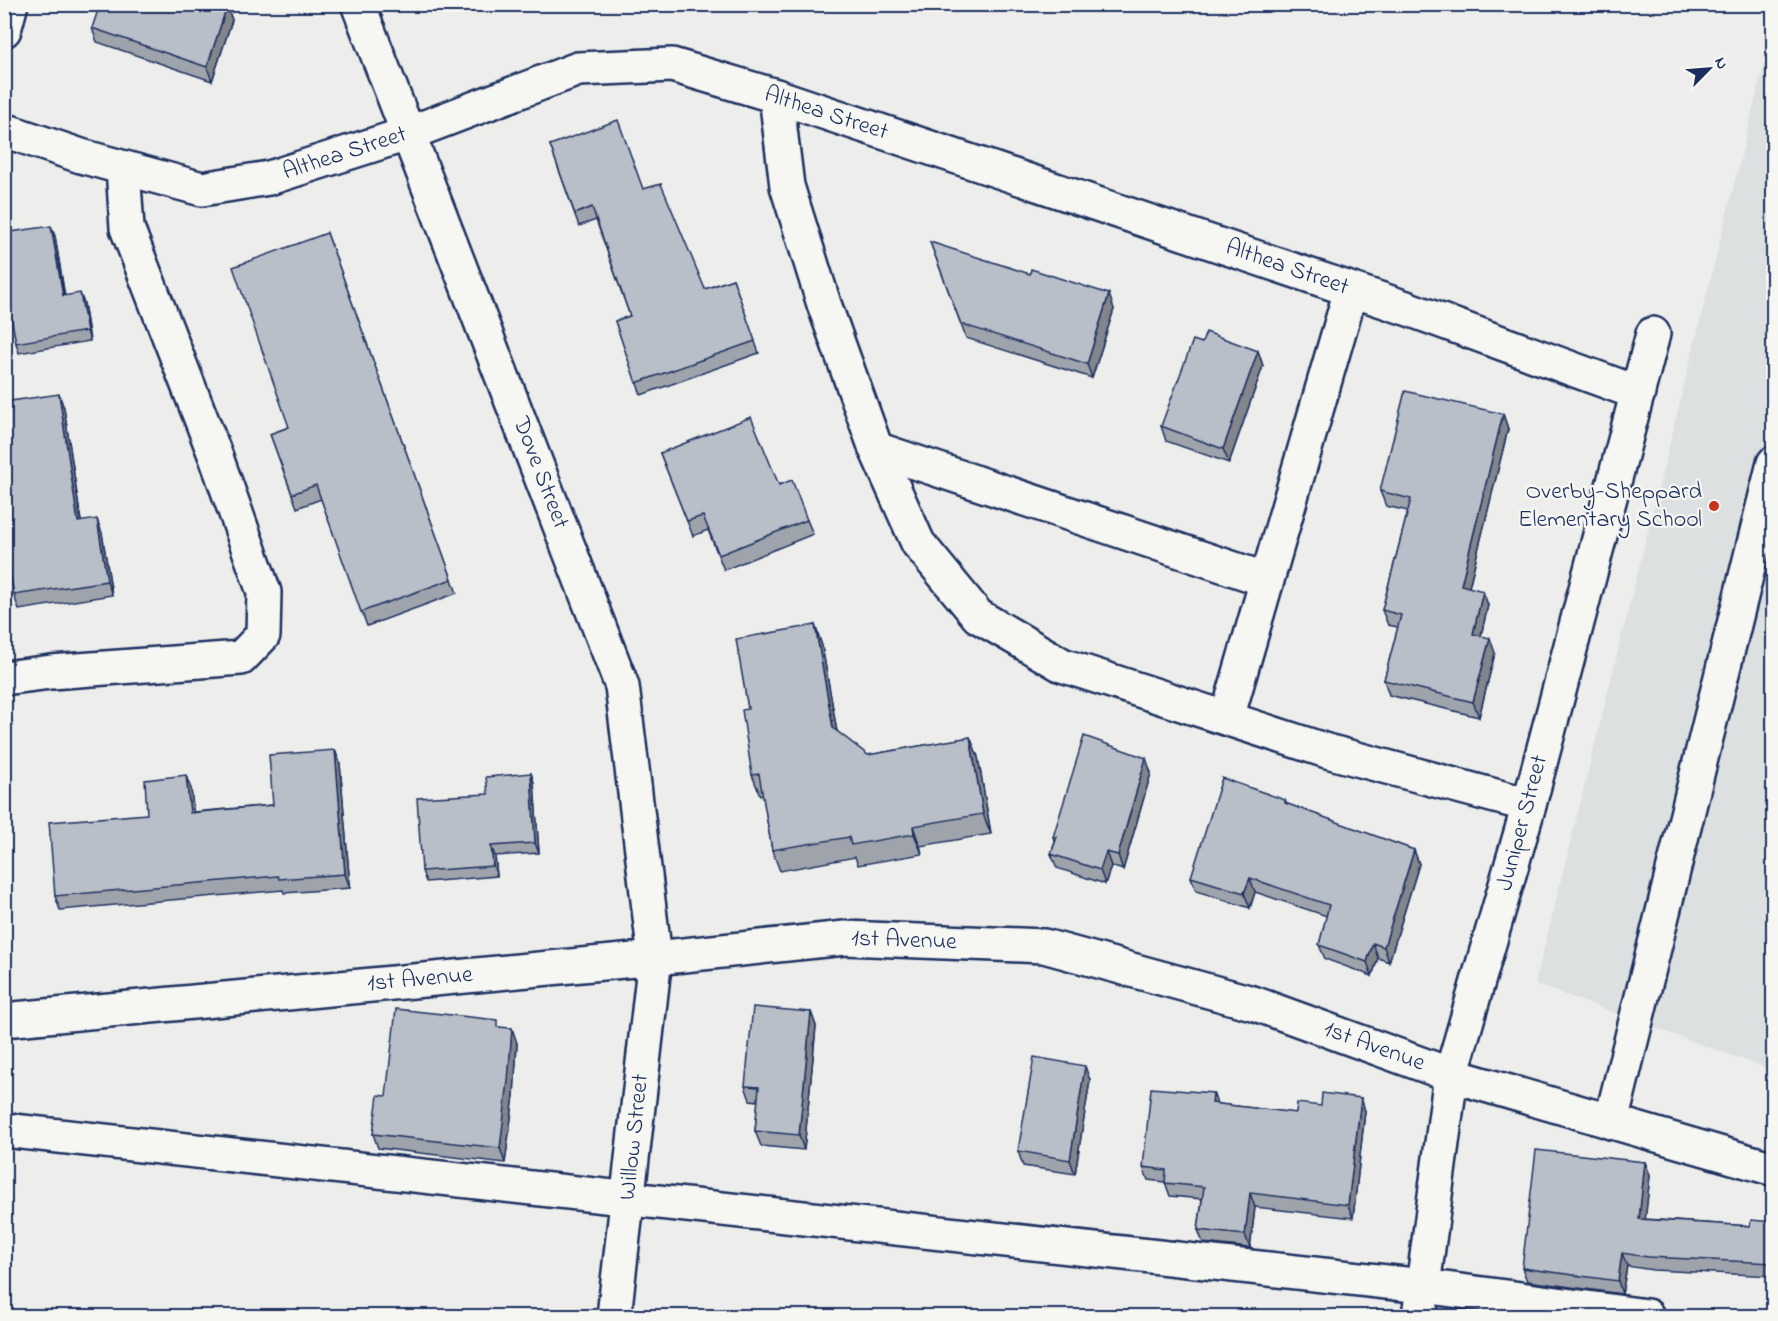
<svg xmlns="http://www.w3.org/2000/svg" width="1778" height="1321" font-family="'Indie Flower',sans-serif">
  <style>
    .built { fill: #dde0e1 }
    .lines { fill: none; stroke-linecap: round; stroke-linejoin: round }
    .minor-casing { stroke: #1b2f5e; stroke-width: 38 }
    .minor { stroke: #f6f6f2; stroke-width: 33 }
    .wall { fill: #9fa4ac; stroke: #1b2f5e; stroke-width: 1.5 }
    .shaded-wall { fill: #82868c; stroke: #1b2f5e; stroke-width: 1.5 }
    .building { fill: #b9bfc8; stroke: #1b2f5e; stroke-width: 1.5 }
    .poi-dot { fill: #c8321e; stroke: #f6f6f2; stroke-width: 2 }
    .labels { text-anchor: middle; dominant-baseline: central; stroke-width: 4.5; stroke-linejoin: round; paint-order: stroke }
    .street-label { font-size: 24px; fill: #1b2f5e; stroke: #f6f6f2 }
    .poi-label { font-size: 24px; fill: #1b2f5e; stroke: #f6f6f2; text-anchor: end }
  </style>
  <rect width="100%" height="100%" fill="#edeeec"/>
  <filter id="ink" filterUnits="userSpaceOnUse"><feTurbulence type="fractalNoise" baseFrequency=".0167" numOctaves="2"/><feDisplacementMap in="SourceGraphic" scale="12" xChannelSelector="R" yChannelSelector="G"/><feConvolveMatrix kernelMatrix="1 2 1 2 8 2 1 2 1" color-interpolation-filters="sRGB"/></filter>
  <g filter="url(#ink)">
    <path class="built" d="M 1773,28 L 1773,1071 L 1535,984 Z"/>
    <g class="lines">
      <defs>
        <g id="minor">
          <path d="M 358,4 L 622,686 L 655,958 L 614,1316"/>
          <path d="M 4,30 L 11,4"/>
          <path d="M 776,96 L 787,186 L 824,304 L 876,449 L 918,543 L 978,616 L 1062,665 L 1327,751 L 1529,805"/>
          <path d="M 4,130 L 81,156 L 202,189 L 269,178 L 407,134 L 578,69 L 672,65 L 776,96 L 1406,308 L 1638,393"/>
          <path d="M 876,449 L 1267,580"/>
          <path d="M 4,678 L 51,672 L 241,658 L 263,635 L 264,592 L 216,457 L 127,228 L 123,168"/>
          <path d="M 1227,718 L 1351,290"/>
          <path d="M 4,1020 L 655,958 L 845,938 L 1044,946 L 1256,1004 L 1451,1075 L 1774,1169"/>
          <path d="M 1611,1122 L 1774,463"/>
          <path d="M 4,1130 L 1423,1286 L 1647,1316"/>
          <path d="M 1419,1316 L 1451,1075 L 1529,805 L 1653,334"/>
        </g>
      </defs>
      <use href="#minor" class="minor-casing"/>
      <use href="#minor" class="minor"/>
    </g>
    <g class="wall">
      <path d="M 227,6 L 232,20 L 212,81 L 97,42 L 92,28 Z"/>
      <path d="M 550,145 L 643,189 L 705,289 L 733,279 L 759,353 L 641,395 L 615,321 L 630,316 L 596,220 L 579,226 Z"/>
      <path d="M 4,233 L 55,236 L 65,296 L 84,303 L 90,341 L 19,353 L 16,343 L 11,315 L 4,316 Z"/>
      <path d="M 327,233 L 457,593 L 367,626 L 321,499 L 297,508 L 270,434 L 289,427 Z"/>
      <path d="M 930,242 L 1114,309 L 1092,378 L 966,338 Z"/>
      <path d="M 1202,343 L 1258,351 L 1263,366 L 1229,463 L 1166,441 L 1161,426 Z"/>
      <path d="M 64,408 L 81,521 L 102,533 L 112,595 L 19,610 L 14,595 L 8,532 Z"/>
      <path d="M 1503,414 L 1508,429 L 1469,587 L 1488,605 L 1481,636 L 1495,653 L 1479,717 L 1389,695 L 1384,680 L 1398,627 L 1388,625 L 1382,610 L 1408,511 L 1386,506 L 1380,491 Z"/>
      <path d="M 660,453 L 779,485 L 807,520 L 813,534 L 724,570 L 708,530 L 693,536 Z"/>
      <path d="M 815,625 L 822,646 L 837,732 L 868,755 L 970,737 L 978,757 L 991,834 L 920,846 L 922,854 L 858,865 L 855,857 L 780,871 L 772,850 L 763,795 L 760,795 L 752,775 L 748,709 Z"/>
      <path d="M 335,750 L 340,764 L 350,888 L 284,893 L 283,890 L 60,910 L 55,896 L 147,814 L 191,789 L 193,812 L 273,805 Z"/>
      <path d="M 531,773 L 534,783 L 539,853 L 495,856 L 497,876 L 426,882 L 422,871 L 488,794 Z"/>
      <path d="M 1151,773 L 1123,870 L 1111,866 L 1105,884 L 1057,868 L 1051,854 L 1055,842 L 1053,837 Z"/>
      <path d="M 1285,800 L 1287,804 L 1414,850 L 1419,864 L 1389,962 L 1378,958 L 1372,976 L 1325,959 L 1319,945 L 1327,916 L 1255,892 L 1250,908 L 1196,891 L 1191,877 Z"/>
      <path d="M 811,1012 L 816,1026 L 804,1150 L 761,1146 L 755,1131 L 758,1101 L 750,1100 L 745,1086 Z"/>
      <path d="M 500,1027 L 517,1043 L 514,1095 L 505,1163 L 378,1148 L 373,1134 L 386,1096 Z"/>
      <path d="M 1090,1080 L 1075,1174 L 1023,1166 L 1018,1151 Z"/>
      <path d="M 1213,1093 L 1217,1104 L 1296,1113 L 1321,1106 L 1361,1098 L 1365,1111 L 1353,1218 L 1255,1207 L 1250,1248 L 1203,1243 L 1198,1230 L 1202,1199 L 1170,1196 L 1165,1182 L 1148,1180 L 1143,1167 Z"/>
      <path d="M 1645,1162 L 1650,1175 L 1645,1219 L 1750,1226 L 1773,1222 L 1773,1276 L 1653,1270 L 1627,1266 L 1622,1294 L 1527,1281 L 1522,1268 Z"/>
    </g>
    <g class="shaded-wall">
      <path d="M 227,6 L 232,20 L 212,81 L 207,67 Z"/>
      <path d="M 51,226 L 55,236 L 66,306 L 63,296 Z"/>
      <path d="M 80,293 L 84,303 L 90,341 L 87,331 Z"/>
      <path d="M 1109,294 L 1114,309 L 1092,378 L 1087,364 Z"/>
      <path d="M 1258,351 L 1263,366 L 1229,463 L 1223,449 Z"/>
      <path d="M 59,394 L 64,408 L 83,536 L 78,522 Z"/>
      <path d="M 1503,414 L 1508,429 L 1466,599 L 1461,585 Z"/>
      <path d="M 97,519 L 102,533 L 112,595 L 107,581 Z"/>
      <path d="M 1483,591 L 1488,605 L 1478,648 L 1473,634 Z"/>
      <path d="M 815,625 L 822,646 L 840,749 L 833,728 Z"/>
      <path d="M 1490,638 L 1495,653 L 1479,717 L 1473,702 Z"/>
      <path d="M 970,737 L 978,757 L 991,834 L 983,814 Z"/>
      <path d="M 335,750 L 340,764 L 350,888 L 345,874 Z"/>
      <path d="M 1146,758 L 1151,773 L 1123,870 L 1118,855 Z"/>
      <path d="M 531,773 L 534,783 L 539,853 L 535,843 Z"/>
      <path d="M 186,775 L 191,789 L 195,826 L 190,813 Z"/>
      <path d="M 913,826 L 920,846 L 922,854 L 914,834 Z"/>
      <path d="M 491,846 L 495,856 L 497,876 L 493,866 Z"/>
      <path d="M 1414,850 L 1419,864 L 1389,962 L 1384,947 Z"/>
      <path d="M 1106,852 L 1111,866 L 1105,884 L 1100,870 Z"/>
      <path d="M 1250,878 L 1255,892 L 1250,908 L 1244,893 Z"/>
      <path d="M 1373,943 L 1378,958 L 1372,976 L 1367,962 Z"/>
      <path d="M 811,1012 L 816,1026 L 804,1150 L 799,1135 Z"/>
      <path d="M 512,1028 L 517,1043 L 514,1095 L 505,1163 L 500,1148 Z"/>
      <path d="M 1085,1066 L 1090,1080 L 1075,1174 L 1070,1160 Z"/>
      <path d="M 1213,1093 L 1218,1106 L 1212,1103 Z"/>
      <path d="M 1361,1098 L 1365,1111 L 1353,1218 L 1348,1205 Z"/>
      <path d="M 1645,1162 L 1650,1175 L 1644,1232 L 1639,1219 Z"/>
      <path d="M 1250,1193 L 1255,1207 L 1250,1248 L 1245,1235 Z"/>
      <path d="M 1622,1253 L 1627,1266 L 1622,1294 L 1618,1281 Z"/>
    </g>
    <g class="building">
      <path d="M 100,4 L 223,4 L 227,6 L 207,67 L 92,28 Z"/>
      <path d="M 618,120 L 643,189 L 661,184 L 705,289 L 733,279 L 755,341 L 636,383 L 615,321 L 630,316 L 592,207 L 575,214 L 550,145 Z"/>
      <path d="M 51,226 L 63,296 L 80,293 L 87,331 L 16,343 L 9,305 L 4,305 L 4,233 Z"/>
      <path d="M 327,233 L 452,579 L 361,612 L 316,485 L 292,494 L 270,434 L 289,427 L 233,267 Z"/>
      <path d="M 930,242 L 1030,274 L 1031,269 L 1109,294 L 1087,364 L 961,324 Z"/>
      <path d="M 1206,332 L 1258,351 L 1223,449 L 1161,426 L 1193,340 L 1202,343 Z"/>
      <path d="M 1405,391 L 1503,414 L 1461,585 L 1483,591 L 1473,634 L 1490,638 L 1473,702 L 1384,680 L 1401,615 L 1382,610 L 1411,499 L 1380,491 Z"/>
      <path d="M 59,394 L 78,522 L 97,519 L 107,581 L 14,595 L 4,537 L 4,533 L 8,532 L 4,506 L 4,402 Z"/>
      <path d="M 751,417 L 779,485 L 792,480 L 807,520 L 719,555 L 703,516 L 687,521 L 660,453 Z"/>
      <path d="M 815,625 L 833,728 L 868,755 L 970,737 L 983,814 L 913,826 L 914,834 L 851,845 L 849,837 L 772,850 L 759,774 L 752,775 L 742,710 L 748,709 L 736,639 Z"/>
      <path d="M 1084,736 L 1146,758 L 1118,855 L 1106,852 L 1100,870 L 1051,854 L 1057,837 L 1053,837 Z"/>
      <path d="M 335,750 L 345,874 L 279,879 L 278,876 L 55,896 L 49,822 L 147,814 L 145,780 L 186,775 L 190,813 L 273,805 L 269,755 Z"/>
      <path d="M 531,773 L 535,843 L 491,846 L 493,866 L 422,871 L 417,798 L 488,794 L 486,777 Z"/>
      <path d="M 1222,778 L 1285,800 L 1285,803 L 1414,850 L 1384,947 L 1373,943 L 1367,962 L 1319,945 L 1329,905 L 1250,878 L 1244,893 L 1191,877 Z"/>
      <path d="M 753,1007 L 811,1012 L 799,1135 L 755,1131 L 759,1087 L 745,1086 Z"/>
      <path d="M 396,1009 L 497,1020 L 497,1027 L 512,1028 L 508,1081 L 500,1148 L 373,1134 L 378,1095 L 386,1096 Z"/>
      <path d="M 1034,1057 L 1085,1066 L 1070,1160 L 1018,1151 Z"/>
      <path d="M 1151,1088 L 1213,1093 L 1212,1103 L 1296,1113 L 1297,1103 L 1321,1106 L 1322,1093 L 1361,1098 L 1348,1205 L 1250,1193 L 1245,1235 L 1198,1230 L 1204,1187 L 1165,1183 L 1166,1170 L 1143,1167 Z"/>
      <path d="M 1536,1150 L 1645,1162 L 1639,1219 L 1750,1226 L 1751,1220 L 1773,1222 L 1773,1263 L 1648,1257 L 1622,1253 L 1618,1281 L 1522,1268 Z"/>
      <path d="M 769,1312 L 803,1317 L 768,1317 Z"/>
    </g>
  </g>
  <circle class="poi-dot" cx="1714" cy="506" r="6"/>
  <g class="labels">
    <g class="street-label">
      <text transform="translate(826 114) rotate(18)">Althea Street</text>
      <text transform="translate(345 154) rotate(-18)">Althea Street</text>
      <text transform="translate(1287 268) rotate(19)">Althea Street</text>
      <text transform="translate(540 473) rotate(69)">Dove Street</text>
      <text transform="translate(1523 823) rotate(-75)">Juniper Street</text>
      <text transform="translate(904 941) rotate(2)">1st Avenue</text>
      <text transform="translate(420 980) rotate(-5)">1st Avenue</text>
      <text transform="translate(1374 1047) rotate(20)">1st Avenue</text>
      <text transform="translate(635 1137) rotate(-84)">Willow Street</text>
    </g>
    <g class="poi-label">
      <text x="1702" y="492">Overby-Sheppard<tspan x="1702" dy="28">Elementary School</tspan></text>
    </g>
  </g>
  <rect width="1778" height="1321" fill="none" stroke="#f6f6f2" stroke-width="24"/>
  <rect x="12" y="12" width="1754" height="1297" fill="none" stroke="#1b2f5e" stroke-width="2" filter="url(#ink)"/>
  <g transform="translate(1709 69) rotate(65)" stroke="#f6f6f2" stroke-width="4.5" paint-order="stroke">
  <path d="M0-4.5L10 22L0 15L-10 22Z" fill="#1b2f5e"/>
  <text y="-9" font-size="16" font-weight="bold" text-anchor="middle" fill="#1b2f5e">N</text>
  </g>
</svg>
